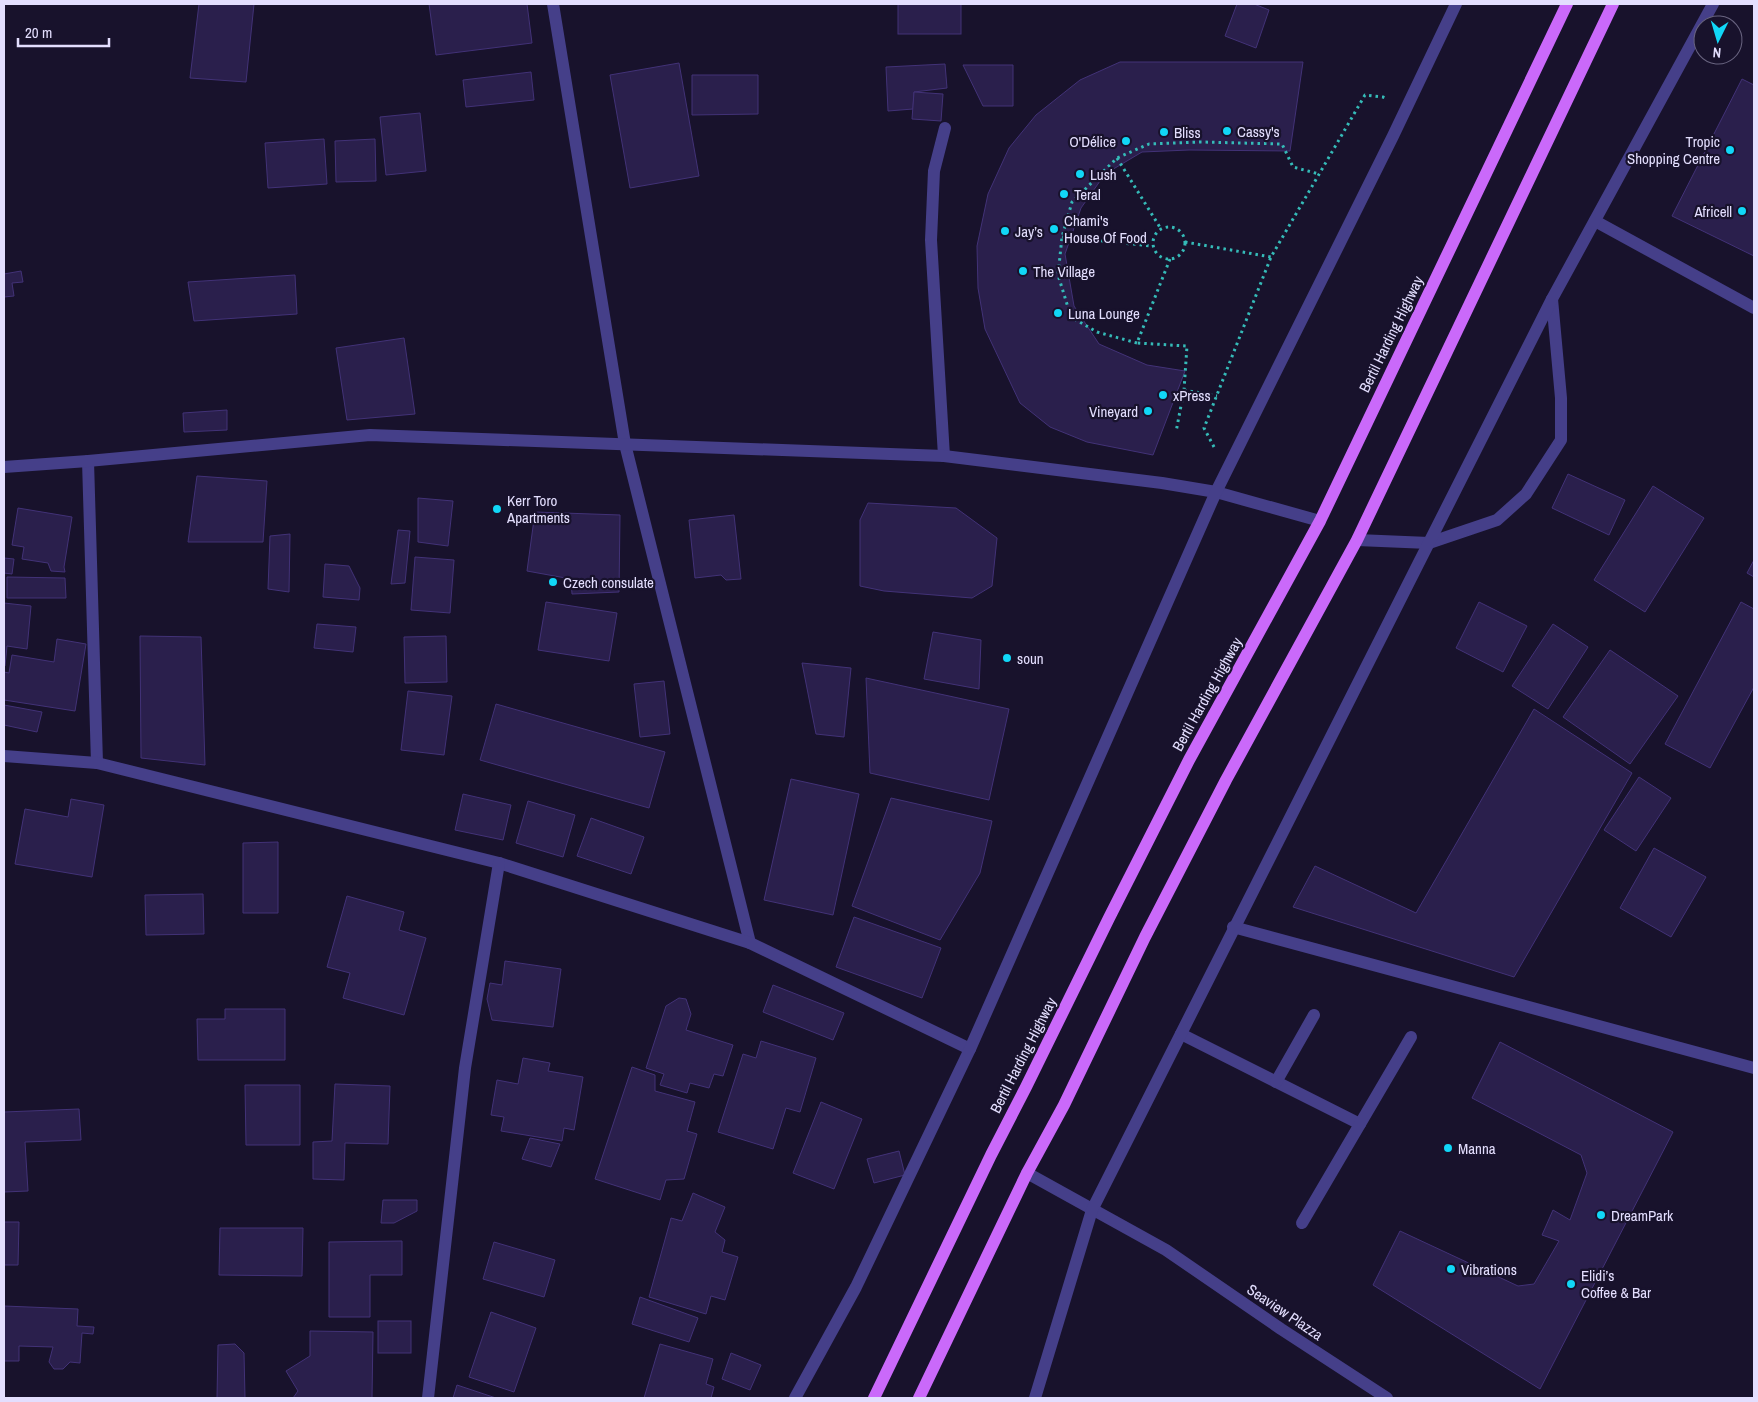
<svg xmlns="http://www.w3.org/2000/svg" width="1758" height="1402" font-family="'Archivo Narrow',sans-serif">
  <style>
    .building { fill: #2a1f4c; stroke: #423277 }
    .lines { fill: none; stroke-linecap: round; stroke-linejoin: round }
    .path { stroke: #35bbb8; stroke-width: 3; stroke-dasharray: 2.5 4; stroke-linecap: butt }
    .service { stroke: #453f89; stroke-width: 12 }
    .minor { stroke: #453f89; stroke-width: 12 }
    .primary { stroke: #ca69fa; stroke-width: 12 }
    .poi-dot { fill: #11d7f7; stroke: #18122c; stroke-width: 2 }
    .labels { text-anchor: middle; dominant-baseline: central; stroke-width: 4.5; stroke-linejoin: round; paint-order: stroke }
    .poi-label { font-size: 15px; fill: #e3defe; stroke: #18122c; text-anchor: start }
    .street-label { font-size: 15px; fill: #e3defe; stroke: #18122c }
  </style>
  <rect width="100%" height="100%" fill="#18122c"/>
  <g class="building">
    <path d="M 199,4 L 254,4 L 246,82 L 190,78 Z"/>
    <path d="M 429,4 L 527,4 L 532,43 L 436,55 Z"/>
    <rect x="898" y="4" width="63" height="30"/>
    <path d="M 1237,4 L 1254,4 L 1269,10 L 1256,48 L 1225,36 Z"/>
    <path d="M 1120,62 L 1303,62 L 1290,151 L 1189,150 L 1142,152 L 1105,174 L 1081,208 L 1065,254 L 1074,306 L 1099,344 L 1147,365 L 1185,371 L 1153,455 L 1087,442 L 1050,427 L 1020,403 L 985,329 L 978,288 L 977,246 L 988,194 L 1009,148 L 1036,115 L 1080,80 Z"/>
    <path d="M 679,63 L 699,176 L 630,188 L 610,75 Z"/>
    <path d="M 945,64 L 947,88 L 914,92 L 913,109 L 888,111 L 886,67 Z"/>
    <path d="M 963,65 L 1013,65 L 1013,106 L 983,106 Z"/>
    <path d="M 531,72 L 534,100 L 466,107 L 463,80 Z"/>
    <path d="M 692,75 L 758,75 L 758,114 L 692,115 Z"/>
    <path d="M 1742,79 L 1754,85 L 1754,256 L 1672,216 Z"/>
    <path d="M 914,92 L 943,94 L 941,121 L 912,119 Z"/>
    <path d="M 420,113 L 426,171 L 386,175 L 380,117 Z"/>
    <path d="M 324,139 L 327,184 L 268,188 L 265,143 Z"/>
    <path d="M 375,139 L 376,181 L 336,182 L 335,141 Z"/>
    <path d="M 21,271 L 23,282 L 12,283 L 14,296 L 4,297 L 4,274 Z"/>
    <path d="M 295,275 L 297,314 L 194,321 L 188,282 Z"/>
    <path d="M 404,338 L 415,414 L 347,420 L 336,348 Z"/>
    <path d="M 227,410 L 227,430 L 184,432 L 183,413 Z"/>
    <path d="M 1568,474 L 1625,500 L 1609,535 L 1552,508 Z"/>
    <path d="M 197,476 L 267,481 L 263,542 L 188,542 Z"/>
    <path d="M 1653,486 L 1704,518 L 1645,612 L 1594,580 Z"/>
    <path d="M 418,498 L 453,501 L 448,546 L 418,542 Z"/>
    <path d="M 868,503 L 956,508 L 997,538 L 992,586 L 972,598 L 884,591 L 860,586 L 860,520 Z"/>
    <path d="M 18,508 L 72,517 L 64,567 L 65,572 L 51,571 L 48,563 L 22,559 L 24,547 L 12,545 Z"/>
    <path d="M 535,512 L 620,515 L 619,592 L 572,594 L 571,579 L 527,571 Z"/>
    <path d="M 734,515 L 741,579 L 726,580 L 721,575 L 695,578 L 689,520 Z"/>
    <path d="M 398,530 L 410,531 L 405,583 L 391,584 Z"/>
    <path d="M 290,534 L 289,592 L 268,589 L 270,536 Z"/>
    <path d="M 415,557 L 454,560 L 450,613 L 411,610 Z"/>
    <path d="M 4,558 L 14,559 L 12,574 L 4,573 Z"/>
    <path d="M 1754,560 L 1754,577 L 1747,573 Z"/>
    <path d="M 325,564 L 349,566 L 360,588 L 359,600 L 323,597 Z"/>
    <path d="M 7,577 L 65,578 L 66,598 L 7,598 Z"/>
    <path d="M 546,602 L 617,613 L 609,661 L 538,650 Z"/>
    <path d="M 1479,602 L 1527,626 L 1503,672 L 1456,648 Z"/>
    <path d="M 1741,602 L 1754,609 L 1754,687 L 1710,768 L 1665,744 Z"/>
    <path d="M 4,603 L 31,606 L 27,649 L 7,646 L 5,666 L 4,666 Z"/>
    <path d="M 317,624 L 356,627 L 353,652 L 314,648 Z"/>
    <path d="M 1553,624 L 1588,647 L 1548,709 L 1512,686 Z"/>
    <path d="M 933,632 L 981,640 L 979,689 L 924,679 Z"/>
    <path d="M 140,636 L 201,637 L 205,765 L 141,758 Z"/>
    <path d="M 446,636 L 447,682 L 405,683 L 404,637 Z"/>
    <path d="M 57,639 L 86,644 L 75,711 L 4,700 L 4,672 L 9,673 L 12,655 L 54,662 Z"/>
    <path d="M 1610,650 L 1678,696 L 1630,764 L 1563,717 Z"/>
    <path d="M 802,663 L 851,668 L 844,737 L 816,734 Z"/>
    <path d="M 866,678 L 1009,709 L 989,800 L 870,773 Z"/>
    <path d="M 664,681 L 670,734 L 640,737 L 634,684 Z"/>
    <path d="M 408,691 L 452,696 L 444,755 L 401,750 Z"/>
    <path d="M 496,704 L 665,752 L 649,808 L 480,760 Z"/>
    <path d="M 4,705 L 42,712 L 37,732 L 4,725 Z"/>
    <path d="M 1534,709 L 1632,773 L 1514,977 L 1293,907 L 1315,866 L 1416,913 Z"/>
    <path d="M 1639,777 L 1671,798 L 1636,851 L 1604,830 Z"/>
    <path d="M 791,779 L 859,794 L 833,915 L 764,900 Z"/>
    <path d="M 463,794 L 511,805 L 503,840 L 455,830 Z"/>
    <path d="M 891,798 L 992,821 L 980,873 L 940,940 L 852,906 Z"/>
    <path d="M 71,799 L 104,805 L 92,877 L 15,864 L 25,809 L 68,817 Z"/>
    <path d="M 528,801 L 575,815 L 563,857 L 516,843 Z"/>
    <path d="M 591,818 L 644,837 L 631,874 L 577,856 Z"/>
    <path d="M 278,842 L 278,913 L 243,913 L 243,843 Z"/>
    <path d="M 1654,848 L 1706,877 L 1671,937 L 1620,908 Z"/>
    <path d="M 203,894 L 204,934 L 146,935 L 145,895 Z"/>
    <path d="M 347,896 L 404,912 L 399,930 L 426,938 L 404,1015 L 343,998 L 350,973 L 327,967 Z"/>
    <path d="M 854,917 L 941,948 L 922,998 L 836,967 Z"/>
    <path d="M 505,961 L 561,969 L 553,1027 L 492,1020 L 487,999 L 490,983 L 502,985 Z"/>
    <path d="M 773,985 L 844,1013 L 833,1040 L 763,1012 Z"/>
    <path d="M 679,998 L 686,999 L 691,1014 L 686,1030 L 733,1045 L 723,1076 L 714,1074 L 709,1088 L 690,1083 L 687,1093 L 660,1085 L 664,1074 L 646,1068 L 666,1006 Z"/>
    <path d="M 225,1009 L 285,1009 L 285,1060 L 198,1060 L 197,1019 L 225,1019 Z"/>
    <path d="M 761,1041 L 816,1058 L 800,1112 L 786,1108 L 773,1149 L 718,1132 L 743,1054 L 756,1058 Z"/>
    <path d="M 1500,1042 L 1673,1132 L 1540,1389 L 1373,1285 L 1400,1231 L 1518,1286 L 1534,1284 L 1559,1241 L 1542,1235 L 1553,1210 L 1570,1220 L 1587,1173 L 1581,1155 L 1472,1098 Z"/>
    <path d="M 523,1058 L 550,1063 L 548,1071 L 583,1077 L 574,1130 L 564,1128 L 562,1141 L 501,1131 L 504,1117 L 491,1115 L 497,1080 L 518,1084 Z"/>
    <path d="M 632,1067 L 655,1075 L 655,1091 L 695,1102 L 687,1131 L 697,1134 L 684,1179 L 666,1180 L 660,1200 L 595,1179 Z"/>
    <path d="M 335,1084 L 390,1086 L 388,1144 L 345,1143 L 344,1180 L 313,1179 L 313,1142 L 332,1141 Z"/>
    <path d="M 245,1085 L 300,1085 L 300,1145 L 246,1145 Z"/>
    <path d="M 821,1102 L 862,1119 L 834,1189 L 793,1173 Z"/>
    <path d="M 79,1109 L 81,1140 L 25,1142 L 28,1191 L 4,1192 L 4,1112 Z"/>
    <path d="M 530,1138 L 560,1144 L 551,1167 L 522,1159 Z"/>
    <path d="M 899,1151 L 905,1175 L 874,1183 L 867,1159 Z"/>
    <path d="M 693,1193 L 725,1207 L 715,1232 L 725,1240 L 722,1252 L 738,1257 L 725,1300 L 711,1296 L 706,1314 L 649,1297 L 671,1218 L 682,1221 Z"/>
    <path d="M 383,1200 L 417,1200 L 417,1211 L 394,1223 L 381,1223 Z"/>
    <path d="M 4,1222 L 19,1222 L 18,1265 L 4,1265 Z"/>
    <path d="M 220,1228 L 303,1228 L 302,1276 L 219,1275 Z"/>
    <path d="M 402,1241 L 402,1275 L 370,1275 L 370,1317 L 329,1317 L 329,1242 Z"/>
    <path d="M 494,1242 L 555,1260 L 544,1297 L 483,1279 Z"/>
    <path d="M 640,1297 L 698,1318 L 689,1342 L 632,1324 Z"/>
    <path d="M 4,1306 L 78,1309 L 77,1326 L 94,1327 L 93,1334 L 82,1333 L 80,1363 L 70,1362 L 63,1369 L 54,1369 L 49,1362 L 53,1347 L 19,1346 L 19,1361 L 4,1361 Z"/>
    <path d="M 491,1312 L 536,1328 L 514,1392 L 469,1377 Z"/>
    <rect x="378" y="1321" width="33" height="32"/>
    <path d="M 310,1331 L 373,1332 L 372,1398 L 293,1398 L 298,1391 L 286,1371 L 310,1356 Z"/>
    <path d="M 235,1344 L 244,1353 L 245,1398 L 217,1398 L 218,1345 Z"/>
    <path d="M 660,1344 L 713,1359 L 706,1384 L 714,1387 L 711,1398 L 644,1398 Z"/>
    <path d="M 731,1353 L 761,1365 L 750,1390 L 722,1379 Z"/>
    <path d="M 457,1385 L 496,1398 L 453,1398 Z"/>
  </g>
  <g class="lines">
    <g class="path">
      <path d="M 1117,158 L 1161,229"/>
      <circle cx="1169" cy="243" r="16"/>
      <path d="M 1062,237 L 1152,246"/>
      <path d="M 1185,242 L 1271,257"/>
      <path d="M 1170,259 L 1137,343 L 1187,346 L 1184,390 L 1176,432"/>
      <path d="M 1137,343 L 1097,332 L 1071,317 L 1058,275 L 1062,237 L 1072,202 L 1117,158 L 1149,144 L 1201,142 L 1282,144 L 1293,167 L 1319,174"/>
      <path d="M 1184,390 L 1217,396"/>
      <path d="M 1214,447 L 1204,428 L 1271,257 L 1365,95 L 1383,97 L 1388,99"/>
    </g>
    <g class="service">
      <path d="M 1595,221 L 1754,308"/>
      <path d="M 944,456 L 931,240 L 934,171 L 945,128"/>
      <path d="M 1357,540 L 1429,543 L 1497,520 L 1526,494 L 1561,440 L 1561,398 L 1552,299"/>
      <path d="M 1181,1034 L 1360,1124"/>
      <path d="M 1276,1082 L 1314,1015"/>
      <path d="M 1302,1223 L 1411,1037"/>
    </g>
    <g class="minor">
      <path d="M 553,4 L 625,444 L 750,943"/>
      <path d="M 88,461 L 97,763"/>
      <path d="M 4,467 L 88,461 L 370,435 L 944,456 L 1162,483 L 1216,492 L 1320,521"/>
      <path d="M 4,756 L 97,763 L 499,863 L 750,943 L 970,1049"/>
      <path d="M 1233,927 L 1754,1068"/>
      <path d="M 1027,1173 L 1166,1250 L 1281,1329 L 1387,1398"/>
      <path d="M 428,1398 L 465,1068 L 499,863"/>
      <path d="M 795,1398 L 856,1287 L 970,1049 L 1216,492 L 1393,136 L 1456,4"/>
      <path d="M 1035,1398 L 1092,1210 L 1552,299 L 1713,4"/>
    </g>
    <g class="primary">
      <path d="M 874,1398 L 991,1155 L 1026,1087 L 1109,918 L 1189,760 L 1320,521 L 1567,4"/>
      <path d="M 919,1398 L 1027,1173 L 1064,1105 L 1145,937 L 1226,780 L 1357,540 L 1613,4"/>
    </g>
  </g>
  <g class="poi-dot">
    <circle cx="1227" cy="131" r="5"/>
    <circle cx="1164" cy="132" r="5"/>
    <circle cx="1126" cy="141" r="5"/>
    <circle cx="1730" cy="150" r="5"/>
    <circle cx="1080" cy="174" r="5"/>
    <circle cx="1064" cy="194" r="5"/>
    <circle cx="1742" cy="211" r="5"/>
    <circle cx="1054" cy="229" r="5"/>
    <circle cx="1005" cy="231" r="5"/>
    <circle cx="1023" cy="271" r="5"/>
    <circle cx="1058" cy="313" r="5"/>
    <circle cx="1163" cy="395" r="5"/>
    <circle cx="1148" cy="411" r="5"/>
    <circle cx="497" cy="509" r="5"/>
    <circle cx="553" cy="582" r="5"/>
    <circle cx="1007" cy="658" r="5"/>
    <circle cx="1448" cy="1148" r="5"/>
    <circle cx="1601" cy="1215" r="5"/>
    <circle cx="1451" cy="1269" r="5"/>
    <circle cx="1571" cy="1284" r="5"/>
  </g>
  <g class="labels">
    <g class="poi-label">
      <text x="1237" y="131">Cassy's</text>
      <text x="1174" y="132">Bliss</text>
      <text x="1116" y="141" text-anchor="end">O'Délice</text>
      <text x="1720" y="141" text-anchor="end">Tropic<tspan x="1720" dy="17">Shopping Centre</tspan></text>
      <text x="1090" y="174">Lush</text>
      <text x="1074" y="194">Teral</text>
      <text x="1732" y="211" text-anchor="end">Africell</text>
      <text x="1064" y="220">Chami's<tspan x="1064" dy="17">House Of Food</tspan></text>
      <text x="1015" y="231">Jay’s</text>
      <text x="1033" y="271">The Village</text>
      <text x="1068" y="313">Luna Lounge</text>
      <text x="1173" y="395">xPress</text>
      <text x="1138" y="411" text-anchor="end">Vineyard</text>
      <text x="507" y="500">Kerr Toro<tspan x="507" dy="17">Apartments</tspan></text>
      <text x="563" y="582">Czech consulate</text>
      <text x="1017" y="658">soun</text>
      <text x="1458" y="1148">Manna</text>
      <text x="1611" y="1215">DreamPark</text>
      <text x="1461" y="1269">Vibrations</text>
      <text x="1581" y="1275">Elidi’s<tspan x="1581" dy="17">Coffee &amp; Bar</tspan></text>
    </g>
    <g class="street-label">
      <text transform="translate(1391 334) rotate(-64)">Bertil Harding Highway</text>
      <text transform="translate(1207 694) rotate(-61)">Bertil Harding Highway</text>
      <text transform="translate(1023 1055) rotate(-63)">Bertil Harding Highway</text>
      <text transform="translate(1285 1312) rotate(34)">Seaview Plazza</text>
    </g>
  </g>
  <rect width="1758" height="1402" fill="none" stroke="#e3defe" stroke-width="10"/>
  <g transform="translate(1718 40) rotate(185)"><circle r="24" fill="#18122c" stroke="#696480"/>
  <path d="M0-4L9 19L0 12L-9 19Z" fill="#11d7f7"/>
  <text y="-8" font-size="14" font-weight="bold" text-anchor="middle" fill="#e3defe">N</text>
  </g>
  <path d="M18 38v8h91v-8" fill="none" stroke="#e3defe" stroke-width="2.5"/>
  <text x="25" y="38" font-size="15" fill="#e3defe" stroke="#18122c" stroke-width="4" paint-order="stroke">20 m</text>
</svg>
